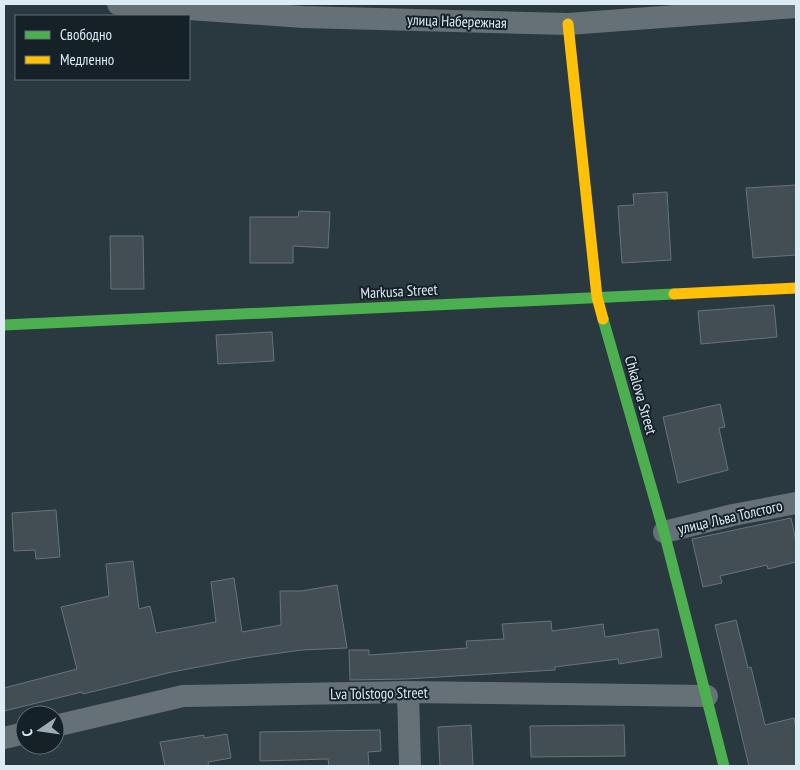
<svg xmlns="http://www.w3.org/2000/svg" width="800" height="770" font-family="'PT Sans Narrow',sans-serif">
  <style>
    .building { fill: #424d54; stroke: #68747b }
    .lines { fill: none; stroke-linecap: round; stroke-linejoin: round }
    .street { stroke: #667177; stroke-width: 22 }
    .fast { stroke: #4caf50; stroke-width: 11 }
    .slow { stroke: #ffc107; stroke-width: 11 }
    .labels { text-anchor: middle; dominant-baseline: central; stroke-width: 4; stroke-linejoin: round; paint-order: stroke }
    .street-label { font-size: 15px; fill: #ddebf5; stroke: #152027 }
  </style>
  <rect width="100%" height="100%" fill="#2a3840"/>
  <g class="building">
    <path d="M 796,185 L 796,255 L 753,258 L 746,188 Z"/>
    <path d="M 667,192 L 671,260 L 622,263 L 618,206 L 634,205 L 633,194 Z"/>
    <path d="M 299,211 L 330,212 L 328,248 L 293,246 L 293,263 L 250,263 L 250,217 L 298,217 Z"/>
    <path d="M 110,236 L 143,236 L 144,289 L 111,289 Z"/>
    <path d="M 774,305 L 777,337 L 701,344 L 698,311 Z"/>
    <path d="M 272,332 L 274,361 L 218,364 L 216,335 Z"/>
    <path d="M 720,404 L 725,427 L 719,428 L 728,470 L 678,483 L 663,417 Z"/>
    <path d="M 56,510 L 60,557 L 36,559 L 35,550 L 14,551 L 12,513 Z"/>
    <path d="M 791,518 L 796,541 L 796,562 L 768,569 L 767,565 L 720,576 L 722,583 L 703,587 L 692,539 Z"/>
    <path d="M 133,561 L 139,609 L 150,606 L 156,633 L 216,622 L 211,582 L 234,578 L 242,632 L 281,625 L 280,591 L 301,591 L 337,585 L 347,648 L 301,650 L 246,658 L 172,672 L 83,694 L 82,692 L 4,711 L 4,688 L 77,669 L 61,607 L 109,596 L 106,564 Z"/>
    <path d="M 736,620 L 748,668 L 751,667 L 765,725 L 794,718 L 796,728 L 796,766 L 749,766 L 715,625 Z"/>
    <path d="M 551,621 L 552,631 L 603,624 L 605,637 L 658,629 L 662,657 L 619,664 L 618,659 L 555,667 L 555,670 L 406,679 L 350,680 L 349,650 L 369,650 L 369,655 L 467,648 L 466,641 L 504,639 L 502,624 Z"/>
    <path d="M 471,725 L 473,766 L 440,766 L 438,727 Z"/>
    <path d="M 624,725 L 625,756 L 531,757 L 530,726 Z"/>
    <path d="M 380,730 L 381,751 L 368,752 L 369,766 L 329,766 L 328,759 L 260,761 L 260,732 Z"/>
    <path d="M 227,734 L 231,758 L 208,762 L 209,766 L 165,766 L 160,742 L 204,735 L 204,738 Z"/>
  </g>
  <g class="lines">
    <g class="street">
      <path d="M 118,4 L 303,17 L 568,24 L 796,7"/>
      <path d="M 664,532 L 733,515 L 796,503"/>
      <path d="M 408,692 L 410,766"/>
      <path d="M 55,726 L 183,696 L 408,692 L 707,696"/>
      <path d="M 4,738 L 25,733"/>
    </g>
    <g class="fast">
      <path d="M 603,319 L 664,532 L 724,766"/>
      <path d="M 4,325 L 674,294"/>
    </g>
    <g class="slow">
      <path d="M 568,24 L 597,297 L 603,319"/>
      <path d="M 674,294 L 796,288"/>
    </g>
  </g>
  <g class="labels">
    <g class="street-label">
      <text transform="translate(457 21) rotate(2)">улица Набережная</text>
      <text transform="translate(399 291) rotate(-3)">Markusa Street</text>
      <text transform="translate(641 395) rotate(74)">Chkalova Street</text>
      <text transform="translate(730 517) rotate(-13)">улица Льва Толстого</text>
      <text transform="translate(379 693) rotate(-1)">Lva Tolstogo Street</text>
    </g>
  </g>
  <rect width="800" height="770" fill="none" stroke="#ddebf5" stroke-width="10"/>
  <rect x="15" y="15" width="175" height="65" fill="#152027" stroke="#657179"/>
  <rect x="25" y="31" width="25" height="8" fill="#4caf50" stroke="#657179"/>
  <text x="60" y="40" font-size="15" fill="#ddebf5">Свободно</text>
  <rect x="25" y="56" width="25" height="8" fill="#ffc107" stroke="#657179"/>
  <text x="60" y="65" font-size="15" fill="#ddebf5">Медленно</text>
  <g transform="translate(40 730) rotate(257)"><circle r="24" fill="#152027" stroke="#657179"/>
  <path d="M0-4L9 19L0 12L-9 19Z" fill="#9eacb6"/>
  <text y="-8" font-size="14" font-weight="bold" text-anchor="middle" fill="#ddebf5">С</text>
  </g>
</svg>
